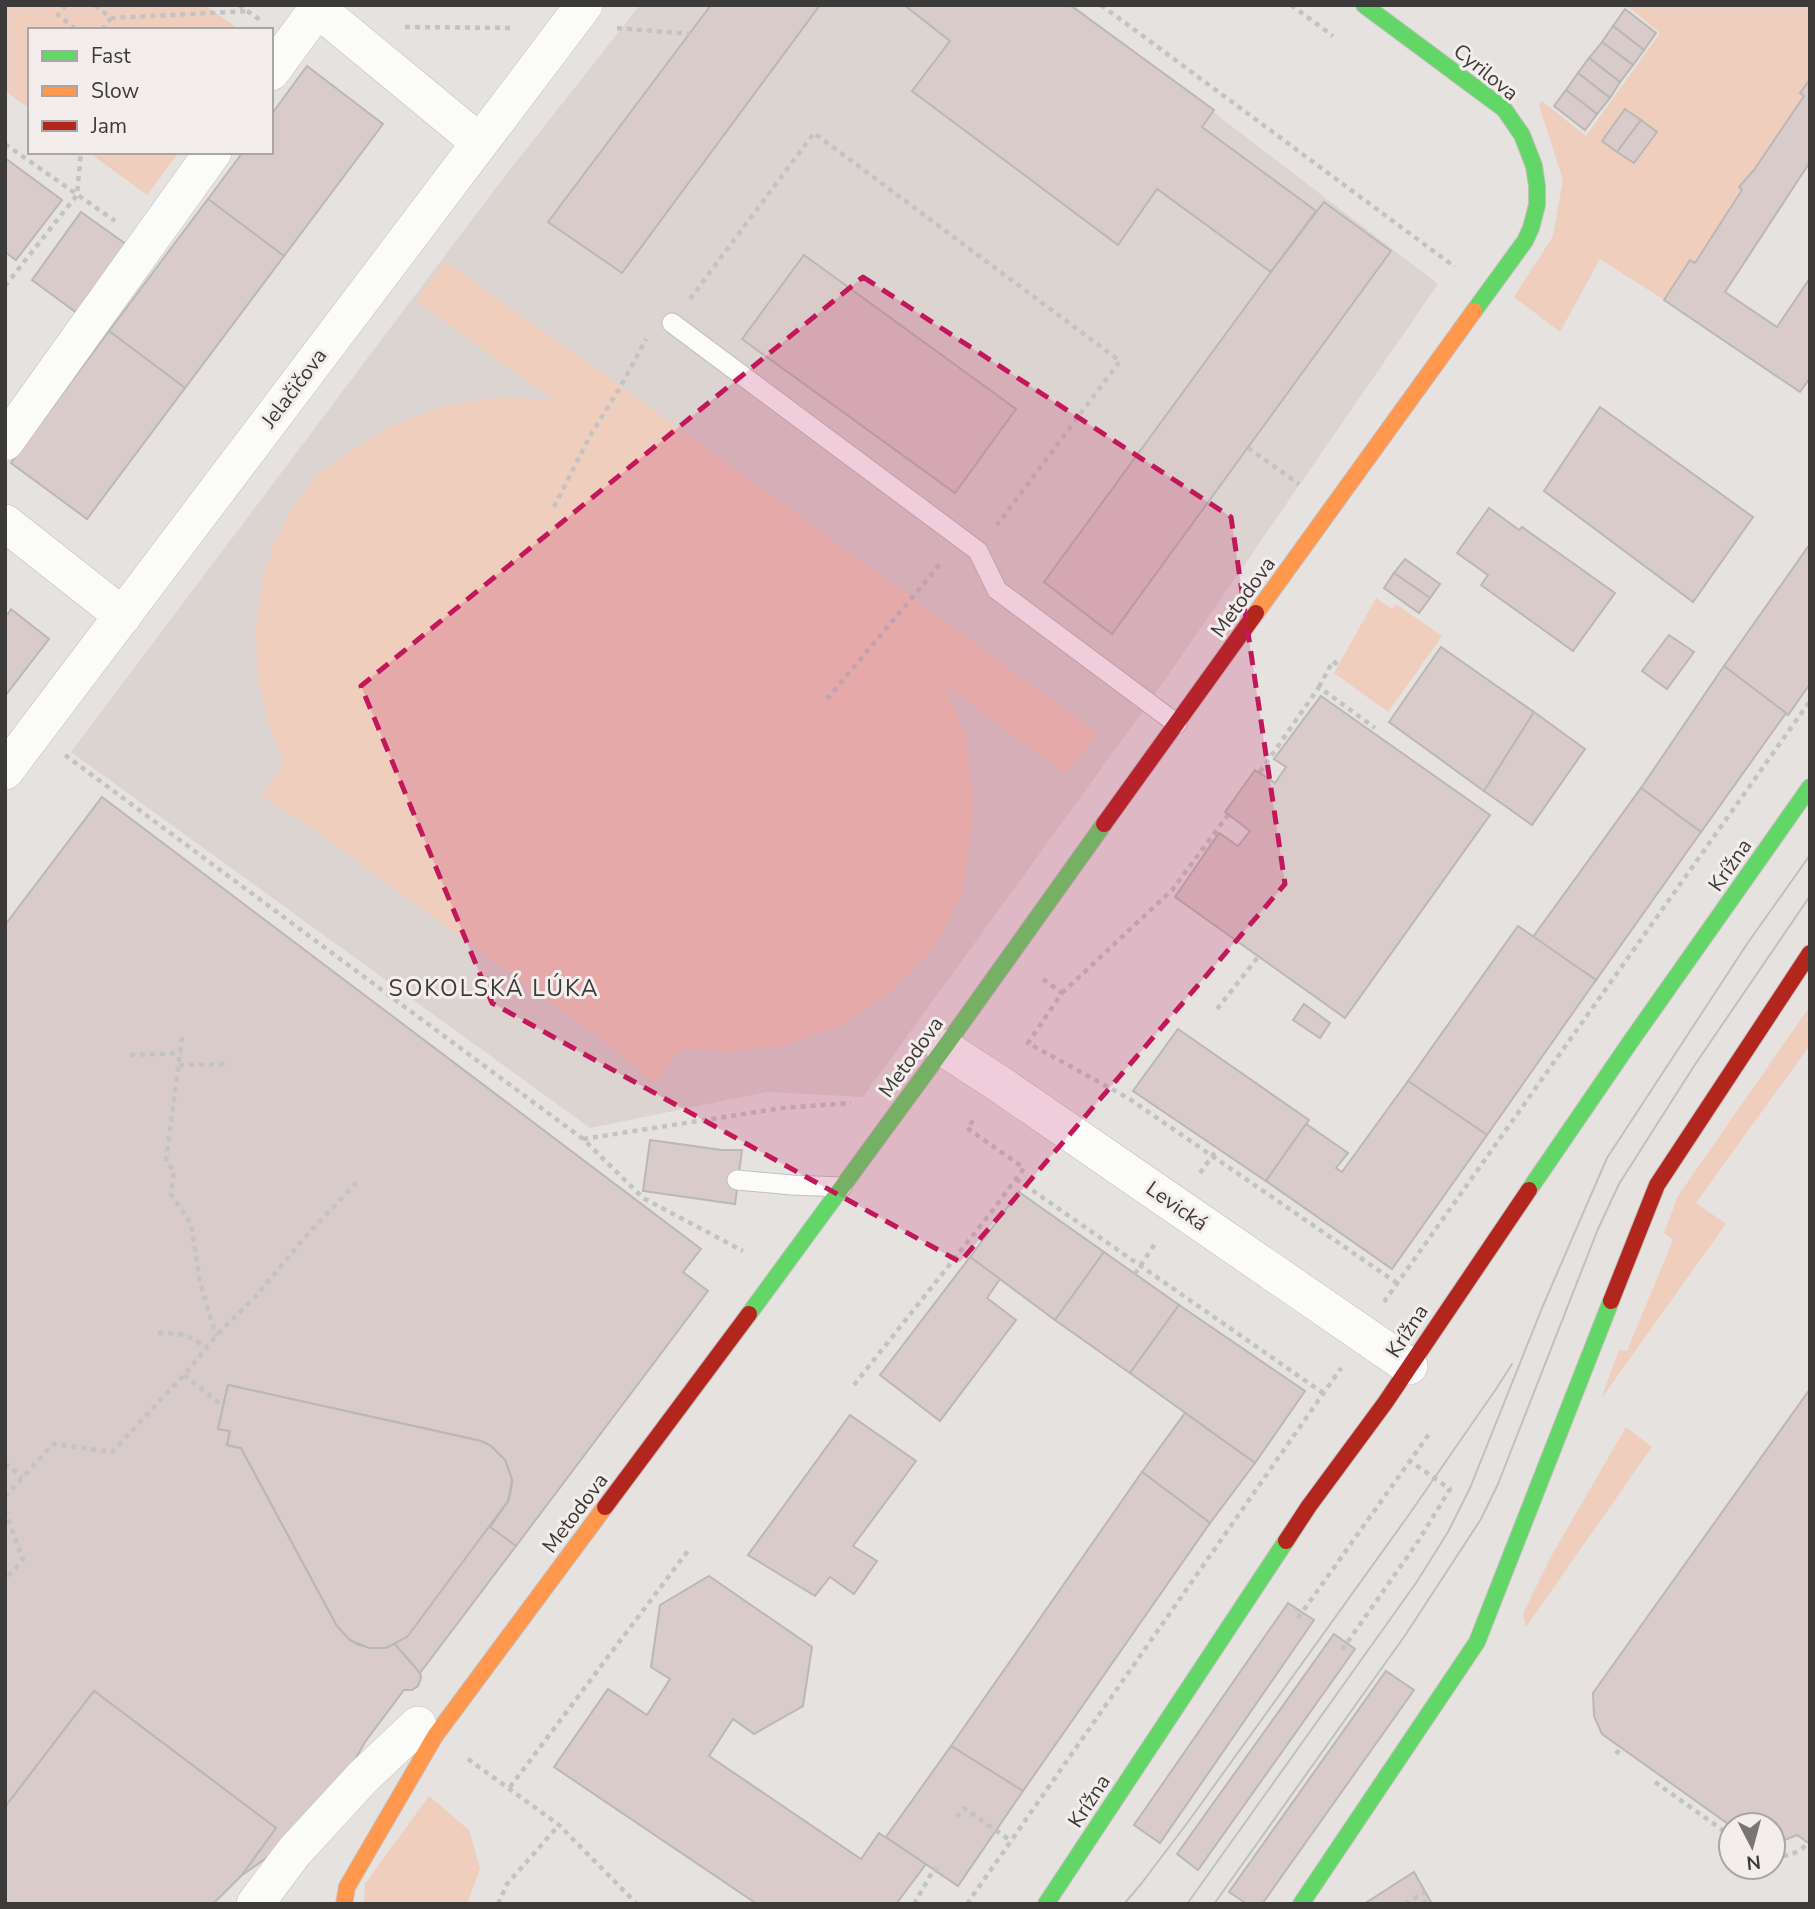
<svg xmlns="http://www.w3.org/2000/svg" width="1815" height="1909" font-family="'Nunito Sans',sans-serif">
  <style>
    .built { fill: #dbd4d0 }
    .green { fill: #efcebe }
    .building { fill: #d9cbca; stroke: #bab8b7; stroke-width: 2 }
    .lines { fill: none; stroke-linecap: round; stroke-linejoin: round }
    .lane-casing { stroke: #c2bfbe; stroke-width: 21 }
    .street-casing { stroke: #c2bfbe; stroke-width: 38 }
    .fast-casing { stroke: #c2bfbe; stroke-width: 18 }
    .slow-casing { stroke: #c2bfbe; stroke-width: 18 }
    .jam-casing { stroke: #c2bfbe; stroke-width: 18 }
    .path { stroke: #c3c3c3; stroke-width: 4.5; stroke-dasharray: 5 5; stroke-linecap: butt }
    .lane { stroke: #fbfbfa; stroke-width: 19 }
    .street { stroke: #fbfbfa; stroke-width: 37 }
    .fast { stroke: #63d668; stroke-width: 16 }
    .slow { stroke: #ff974d; stroke-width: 16 }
    .jam { stroke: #b3261e; stroke-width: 16 }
    .tram { stroke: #c1c0c0; stroke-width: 2 }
    .marked { fill: #c2185b; fill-opacity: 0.2; stroke: #c2185b; stroke-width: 5; stroke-dasharray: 14 9; stroke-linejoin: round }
    .labels { text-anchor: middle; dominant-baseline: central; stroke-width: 6; stroke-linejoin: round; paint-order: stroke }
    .street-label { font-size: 21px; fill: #3d3b3a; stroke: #f3eeec }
    .neighbourhood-label { font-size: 23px; letter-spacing: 2px; fill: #3d3b3a; stroke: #f3eeec }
  </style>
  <rect width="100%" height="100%" fill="#e5e2e0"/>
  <path class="built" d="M 640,5 L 1073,5 L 1438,284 L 1149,703 L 863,1097 L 767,1092 L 590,1128 L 71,752 L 498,185 Z"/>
  <g class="green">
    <path d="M 5,5 L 205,5 L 240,30 L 30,30 L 30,109 L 5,91 Z"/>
    <path d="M 1626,5 L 1810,5 L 1810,79 L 1800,93 L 1804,96 L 1754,170 L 1739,187 L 1742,190 L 1695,263 L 1690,260 L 1664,300 L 1600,259 L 1560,332 L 1514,297 L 1553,236 L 1563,180 L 1539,105 L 1542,101 L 1586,136 L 1660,33 Z"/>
    <path d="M 88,152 L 179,152 L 147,195 Z"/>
    <path d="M 444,261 L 621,386 L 1098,733 L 1066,774 L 944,685 L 965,734 L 974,795 L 971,842 L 961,895 L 935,946 L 892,991 L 848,1022 L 787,1045 L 733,1052 L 679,1049 L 655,1084 L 619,1053 L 306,824 L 261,796 L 285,763 L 268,722 L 257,674 L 256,625 L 262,581 L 274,544 L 292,509 L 317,474 L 390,426 L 441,407 L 497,397 L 553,400 L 416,301 Z"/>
    <path d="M 1376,598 L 1392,609 L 1396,604 L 1442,636 L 1388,712 L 1334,673 Z"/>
    <path d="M 1810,1006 L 1810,1045 L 1696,1203 L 1726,1224 L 1601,1399 L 1619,1350 L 1627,1351 L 1673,1240 L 1664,1233 L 1678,1196 Z"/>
    <path d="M 1626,1427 L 1652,1447 L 1526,1627 L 1523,1614 L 1534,1591 L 1553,1553 Z"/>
    <path d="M 429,1796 L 469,1830 L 480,1869 L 467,1904 L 364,1904 L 365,1884 Z"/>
  </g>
  <g class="building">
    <path d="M 711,5 L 820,5 L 622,273 L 548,222 Z"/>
    <path d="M 904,5 L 1070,5 L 1214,110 L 1202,127 L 1316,211 L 1271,272 L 1157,189 L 1118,245 L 912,91 L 950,41 Z"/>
    <path d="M 1625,9 L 1656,33 L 1644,50 L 1613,26 Z"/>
    <path d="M 1613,26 L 1644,50 L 1633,65 L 1602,42 Z"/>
    <path d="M 1602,42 L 1633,65 L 1620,82 L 1589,58 Z"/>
    <path d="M 1589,58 L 1620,82 L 1610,98 L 1578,73 Z"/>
    <path d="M 307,66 L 383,124 L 284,256 L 208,199 L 243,152 L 271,152 L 271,115 Z"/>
    <path d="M 1578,73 L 1610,98 L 1597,114 L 1566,90 Z"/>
    <path d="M 1810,79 L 1810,162 L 1725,292 L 1777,327 L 1810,278 L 1810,378 L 1800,392 L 1664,300 L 1690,260 L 1695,263 L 1742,190 L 1739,187 L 1754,170 L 1804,96 L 1800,93 Z"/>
    <path d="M 1566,90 L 1597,114 L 1585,130 L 1554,106 Z"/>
    <path d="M 1625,109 L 1641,120 L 1617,152 L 1602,141 Z"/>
    <path d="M 1641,120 L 1657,132 L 1634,163 L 1617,152 Z"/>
    <path d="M 5,158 L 62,200 L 16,260 L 5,252 Z"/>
    <path d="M 208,199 L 284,256 L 185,388 L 109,331 Z"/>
    <path d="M 1324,202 L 1391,251 L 1112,634 L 1044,582 L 1271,272 Z"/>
    <path d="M 81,212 L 130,247 L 81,316 L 32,280 Z"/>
    <path d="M 804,255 L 1016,409 L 955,493 L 742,339 Z"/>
    <path d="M 109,331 L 185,388 L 87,519 L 11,463 Z"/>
    <path d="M 1600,407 L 1753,517 L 1693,602 L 1544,491 Z"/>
    <path d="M 1489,508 L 1519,530 L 1522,527 L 1615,593 L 1573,651 L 1481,585 L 1488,575 L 1457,553 Z"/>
    <path d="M 1810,544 L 1810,684 L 1788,715 L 1724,666 Z"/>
    <path d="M 1405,559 L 1440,584 L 1430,598 L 1394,573 Z"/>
    <path d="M 1394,573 L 1430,598 L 1419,613 L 1384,588 Z"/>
    <path d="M 11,609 L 49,639 L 5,696 L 5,613 L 8,614 Z"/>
    <path d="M 1669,635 L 1694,652 L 1667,689 L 1642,671 Z"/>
    <path d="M 1441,647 L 1534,712 L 1484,791 L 1389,722 Z"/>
    <path d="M 1724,666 L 1786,713 L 1701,832 L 1641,788 Z"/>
    <path d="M 1321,696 L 1490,815 L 1345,1018 L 1175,897 L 1219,833 L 1238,846 L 1250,831 L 1225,812 L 1255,770 L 1275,783 L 1286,767 L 1274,759 Z"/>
    <path d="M 1534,712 L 1585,749 L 1532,825 L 1484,791 Z"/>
    <path d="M 1641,788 L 1701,832 L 1596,980 L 1533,937 Z"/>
    <path d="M 102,797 L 701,1249 L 683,1272 L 708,1291 L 516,1546 L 490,1527 L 508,1501 L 512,1480 L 505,1460 L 491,1446 L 477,1440 L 228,1385 L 218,1429 L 230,1431 L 227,1445 L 241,1448 L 337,1626 L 350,1640 L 359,1645 L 380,1648 L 395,1644 L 420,1673 L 421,1678 L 418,1686 L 412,1690 L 404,1690 L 365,1742 L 352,1765 L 269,1856 L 241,1876 L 276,1828 L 94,1691 L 5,1807 L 5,925 Z"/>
    <path d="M 1518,926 L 1596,980 L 1487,1135 L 1408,1081 Z"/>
    <path d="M 1304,1004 L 1330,1023 L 1320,1038 L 1293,1020 Z"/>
    <path d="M 1178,1029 L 1309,1120 L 1266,1181 L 1133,1091 Z"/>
    <path d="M 1408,1081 L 1487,1135 L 1392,1269 L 1266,1181 L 1306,1124 L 1348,1153 L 1336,1168 L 1342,1172 Z"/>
    <path d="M 650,1140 L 722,1150 L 742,1150 L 735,1204 L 643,1191 Z"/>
    <path d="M 1019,1192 L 1104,1252 L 1055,1320 L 970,1257 Z"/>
    <path d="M 1104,1252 L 1179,1305 L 1130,1373 L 1055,1320 Z"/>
    <path d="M 970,1257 L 1000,1279 L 987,1298 L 1016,1320 L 940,1421 L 880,1375 Z"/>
    <path d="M 1179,1305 L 1305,1391 L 1255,1463 L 1130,1373 Z"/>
    <path d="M 228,1385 L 481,1441 L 491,1446 L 505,1460 L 512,1480 L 511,1491 L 508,1501 L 490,1527 L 516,1546 L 420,1673 L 395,1644 L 380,1648 L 359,1645 L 350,1640 L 337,1626 L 241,1448 L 227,1445 L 230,1431 L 218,1429 Z"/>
    <path d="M 228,1385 L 481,1441 L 491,1446 L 505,1460 L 512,1480 L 508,1501 L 407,1637 L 386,1648 L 369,1648 L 350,1640 L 337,1626 L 241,1448 L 227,1445 L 230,1431 L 218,1429 Z"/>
    <path d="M 1810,1389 L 1810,1844 L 1797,1835 L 1777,1843 L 1773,1843 L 1773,1825 L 1731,1826 L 1602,1734 L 1594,1716 L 1593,1693 Z"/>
    <path d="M 1185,1413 L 1255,1463 L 1210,1523 L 1142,1472 Z"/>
    <path d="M 850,1415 L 916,1461 L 853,1546 L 877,1561 L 854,1594 L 830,1577 L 815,1596 L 748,1555 Z"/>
    <path d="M 1142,1472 L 1210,1523 L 1023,1791 L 951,1746 Z"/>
    <path d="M 709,1576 L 812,1647 L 803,1706 L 754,1734 L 733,1719 L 709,1756 L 861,1859 L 879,1833 L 926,1864 L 896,1904 L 757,1904 L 554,1767 L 608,1689 L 647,1715 L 670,1679 L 651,1667 L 660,1605 Z"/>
    <path d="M 1288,1603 L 1314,1620 L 1160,1843 L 1134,1825 Z"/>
    <path d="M 1334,1634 L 1355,1649 L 1198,1870 L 1177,1854 Z"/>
    <path d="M 1386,1671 L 1414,1690 L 1262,1904 L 1247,1904 L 1229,1892 Z"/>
    <path d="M 94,1691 L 276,1828 L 241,1876 L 213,1904 L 5,1904 L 5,1807 Z"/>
    <path d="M 951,1746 L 1023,1791 L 958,1886 L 886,1837 Z"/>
    <path d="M 1414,1872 L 1432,1904 L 1364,1904 Z"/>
  </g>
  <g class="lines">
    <defs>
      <g id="lane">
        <path d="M 672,323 L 978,551 L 997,590 L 1177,724"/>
        <path d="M 737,1180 L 792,1185 L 842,1187"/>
      </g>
      <g id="street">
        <path d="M 318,9 L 479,142"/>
        <path d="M 271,72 L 320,5"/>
        <path d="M 5,442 L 213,152"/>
        <path d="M 5,523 L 123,616"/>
        <path d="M 5,771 L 584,5"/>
        <path d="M 944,1048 L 998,1083 L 1409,1366"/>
        <path d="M 255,1904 L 294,1852 L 363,1777 L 418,1725"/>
      </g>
      <g id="fast">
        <path d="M 1364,5 L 1504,109 L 1522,135 L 1534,166 L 1537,186 L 1537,205 L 1531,228 L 1525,241 L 1474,311"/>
        <path d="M 1529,1190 L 1631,1041 L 1810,787"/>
        <path d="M 749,1314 L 944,1048 L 1104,824"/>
        <path d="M 1046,1904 L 1286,1541"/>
        <path d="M 1301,1904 L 1477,1642 L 1611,1301"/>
      </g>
      <g id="slow">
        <path d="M 1256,613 L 1474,311"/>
        <path d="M 344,1904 L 347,1887 L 435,1736 L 605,1507"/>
      </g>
      <g id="jam">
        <path d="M 1104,824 L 1256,613"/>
        <path d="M 1611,1301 L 1657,1185 L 1810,953"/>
        <path d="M 605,1507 L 749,1314"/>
        <path d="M 1286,1541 L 1309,1506 L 1385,1403 L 1529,1190"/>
      </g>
    </defs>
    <use href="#lane" class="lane-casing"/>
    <use href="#street" class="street-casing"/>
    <use href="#fast" class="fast-casing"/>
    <use href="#slow" class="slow-casing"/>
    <use href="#jam" class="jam-casing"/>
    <g class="path">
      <path d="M 66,5 L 58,15 L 77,30"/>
      <path d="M 95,5 L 111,18 L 248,11"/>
      <path d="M 239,5 L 260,20"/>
      <path d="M 1101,5 L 1455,267"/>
      <path d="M 1291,5 L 1333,36"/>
      <path d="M 405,27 L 515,28"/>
      <path d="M 617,28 L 690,34"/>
      <path d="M 102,30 L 111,18"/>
      <path d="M 5,144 L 115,221"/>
      <path d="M 5,286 L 77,195 L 81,152"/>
      <path d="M 690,299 L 814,133 L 1120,361 L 997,525"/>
      <path d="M 1248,448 L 1299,484"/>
      <path d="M 554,507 L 590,436 L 621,386 L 646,339"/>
      <path d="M 1319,687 L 1333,661 L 1338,665"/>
      <path d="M 827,699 L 941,563"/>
      <path d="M 65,755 L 583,1139 L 643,1198 L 743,1251"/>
      <path d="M 1260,772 L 1319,687 L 1375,728"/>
      <path d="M 1043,979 L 1062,993 L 1028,1043 L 1128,1098 L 1397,1283"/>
      <path d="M 1062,993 L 1172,890 L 1228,815"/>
      <path d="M 1217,1009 L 1259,956"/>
      <path d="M 182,1037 L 166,1161 L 174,1171 L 171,1194 L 191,1224 L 200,1282 L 216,1336"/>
      <path d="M 130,1055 L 181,1053"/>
      <path d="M 179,1065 L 230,1064"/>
      <path d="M 583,1139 L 782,1108 L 851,1103"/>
      <path d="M 1200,1173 L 1218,1148"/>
      <path d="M 1016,1179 L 1323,1393"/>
      <path d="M 1135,1274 L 1156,1242"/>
      <path d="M 1384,1302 L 1810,701"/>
      <path d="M 158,1333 C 180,1333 189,1334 206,1348"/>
      <path d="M 184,1375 L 223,1406"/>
      <path d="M 854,1385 L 989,1215 L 1024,1168 L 967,1128 L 975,1118"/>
      <path d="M 5,1463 L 22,1477"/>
      <path d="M 5,1497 L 53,1444 L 112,1452 L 184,1375 L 216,1336 L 257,1295 L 306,1236 L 358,1181"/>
      <path d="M 5,1510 L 23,1560 L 5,1579"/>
      <path d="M 1298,1618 L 1429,1434"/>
      <path d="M 1342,1650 L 1417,1543 L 1450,1489 L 1410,1461"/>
      <path d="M 1616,1754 L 1621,1748"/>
      <path d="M 468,1759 L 559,1825 L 637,1904"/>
      <path d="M 1655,1782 L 1731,1836"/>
      <path d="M 510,1787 L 690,1548"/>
      <path d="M 957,1817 L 964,1808 L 1011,1841"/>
      <path d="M 1773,1857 C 1787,1856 1798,1854 1808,1843"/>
      <path d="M 498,1904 L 507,1884 L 559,1825"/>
      <path d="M 914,1904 L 934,1869 L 943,1875"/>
      <path d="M 967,1904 L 1341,1368"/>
      <path d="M 1405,1904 L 1425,1892"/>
      <path d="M 1423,1904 L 1429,1899"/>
    </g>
    <use href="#lane" class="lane"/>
    <use href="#street" class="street"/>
    <use href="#fast" class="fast"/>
    <use href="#slow" class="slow"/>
    <use href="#jam" class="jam"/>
    <g class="tram">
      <path d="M 1124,1904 L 1141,1884 L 1188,1822 L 1408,1516 L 1496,1389 L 1512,1364"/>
      <path d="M 1187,1904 L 1416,1583 L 1448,1532 L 1470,1488 L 1542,1308 L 1607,1158 L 1747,944 L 1810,855"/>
      <path d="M 1214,1904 L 1406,1634 L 1481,1519 L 1498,1484 L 1598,1229 L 1619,1184 L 1694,1066 L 1810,896"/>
    </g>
  </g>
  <path class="marked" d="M 863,277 L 1231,517 L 1285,884 L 960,1262 L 492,1003 L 361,686 Z"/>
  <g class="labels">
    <g class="street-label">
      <text transform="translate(1486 72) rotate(39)">Cyrilova</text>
      <text transform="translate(294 388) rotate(-53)">Jelačičova</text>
      <text transform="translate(1243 597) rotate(-54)">Metodova</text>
      <text transform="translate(1730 865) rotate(-55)">Krížna</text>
      <text transform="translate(911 1057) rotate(-54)">Metodova</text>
      <text transform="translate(1177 1206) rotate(35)">Levická</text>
      <text transform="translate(1407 1331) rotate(-57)">Krížna</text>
      <text transform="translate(575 1513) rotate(-53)">Metodova</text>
      <text transform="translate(1089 1801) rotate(-57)">Krížna</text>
    </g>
    <g class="neighbourhood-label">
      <text x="494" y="988">SOKOLSKÁ LÚKA</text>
    </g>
  </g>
  <rect width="1815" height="1909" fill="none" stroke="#3d3b3a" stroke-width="14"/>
  <rect x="28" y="28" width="245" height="126" fill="#f3eeec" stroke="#aaa6a5" stroke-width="2"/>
  <rect x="42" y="51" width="35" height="10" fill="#63d668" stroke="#aaa6a5" stroke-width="2"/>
  <text x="91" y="63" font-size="21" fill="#3d3b3a">Fast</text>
  <rect x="42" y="86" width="35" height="10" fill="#ff974d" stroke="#aaa6a5" stroke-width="2"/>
  <text x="91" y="98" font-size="21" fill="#3d3b3a">Slow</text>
  <rect x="42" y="121" width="35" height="10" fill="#b3261e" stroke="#aaa6a5" stroke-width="2"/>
  <text x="91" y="133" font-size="21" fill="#3d3b3a">Jam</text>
  <g transform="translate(1752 1846) rotate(174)"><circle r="33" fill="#f3eeec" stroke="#aaa6a5" stroke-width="2"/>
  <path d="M0-5L12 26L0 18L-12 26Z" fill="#787574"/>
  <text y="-10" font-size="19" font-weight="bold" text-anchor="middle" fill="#3d3b3a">N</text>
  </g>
</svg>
